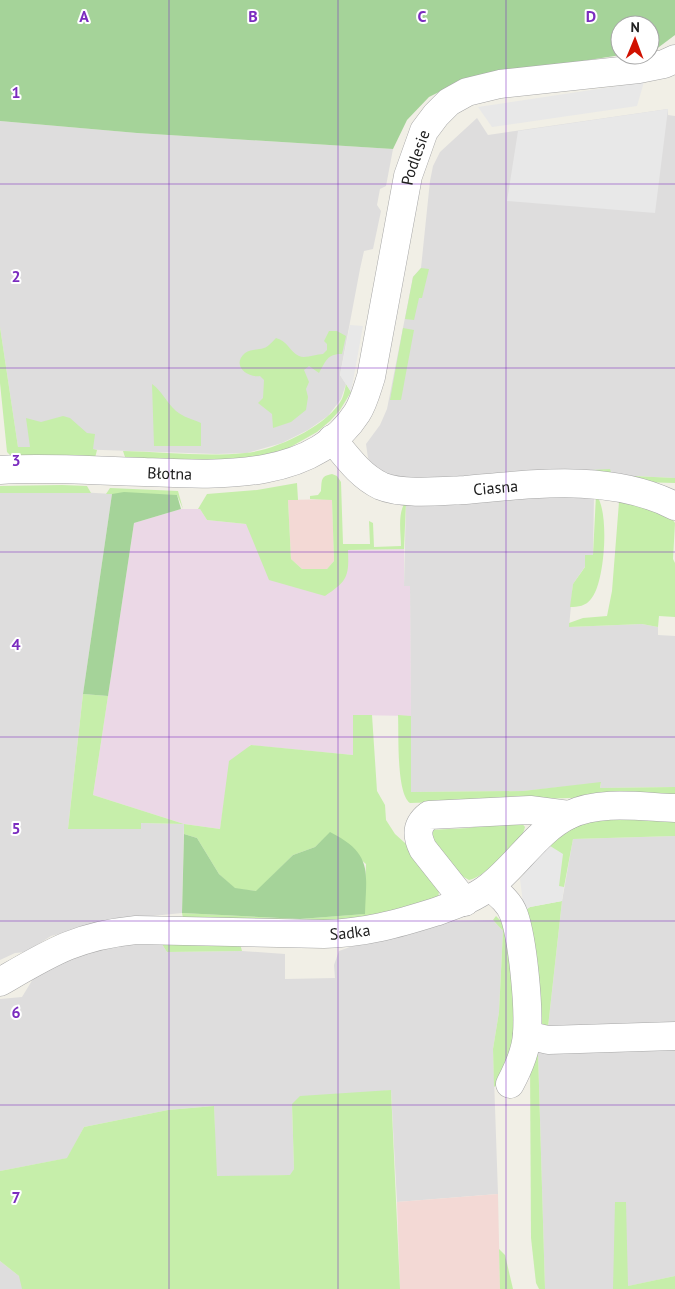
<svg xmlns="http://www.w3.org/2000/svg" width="675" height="1289" font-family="'PT Sans',sans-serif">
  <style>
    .residential { fill: #dedddd }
    .commercial { fill: #f3d9d5 }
    .industrial { fill: #ebd8e6 }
    .grass { fill: #c6eeaa }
    .forest { fill: #a5d399 }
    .parking { fill: #e8e8e8 }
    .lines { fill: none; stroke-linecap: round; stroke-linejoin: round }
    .minor-casing { stroke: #a7a7a7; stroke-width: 29 }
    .minor { stroke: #fff; stroke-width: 28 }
    .grid { fill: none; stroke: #7b2cbf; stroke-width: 1; stroke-opacity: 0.55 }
    .labels { text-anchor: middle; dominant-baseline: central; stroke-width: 4; stroke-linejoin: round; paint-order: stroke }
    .street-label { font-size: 16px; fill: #202020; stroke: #fff }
    .grid-label { font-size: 16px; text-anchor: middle; font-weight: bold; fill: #7b2cbf; stroke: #fff; stroke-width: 4; stroke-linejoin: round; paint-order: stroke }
  </style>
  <rect width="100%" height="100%" fill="#f1efe6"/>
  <g class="residential">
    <path d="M 668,109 L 668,115 L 675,116 L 675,478 L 612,475 L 392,478 L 374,468 L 368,458 L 366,444 L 380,425 L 387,409 L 413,277 L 421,268 L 430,181 L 433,166 L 440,152 L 477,118 L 488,135 Z"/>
    <path d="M 0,121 L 137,133 L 393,149 L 386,186 L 380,189 L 377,205 L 381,211 L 373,249 L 364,251 L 360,269 L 340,375 L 346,384 L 341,399 L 328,416 L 308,430 L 282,443 L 247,453 L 216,454 L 18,447 L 0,327 Z"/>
    <path d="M 63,491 L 112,494 L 83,694 L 68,829 L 140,829 L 141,823 L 184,824 L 182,913 L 113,920 L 51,936 L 26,952 L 15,953 L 0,960 L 0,493 Z"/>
    <path d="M 517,496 L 594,496 L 593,555 L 573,584 L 569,627 L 642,624 L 658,627 L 658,635 L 675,636 L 675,787 L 600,788 L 601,783 L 523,791 L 411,792 L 410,587 L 404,586 L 406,502 Z"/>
    <path d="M 675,836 L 675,1025 L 548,1027 L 562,901 L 573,839 Z"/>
    <path d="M 493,920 L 503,931 L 499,1012 L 493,1049 L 498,1194 L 397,1202 L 391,1090 L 292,1104 L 294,1169 L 291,1175 L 216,1177 L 214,1106 L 168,1110 L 84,1127 L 68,1158 L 0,1171 L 0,999 L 22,997 L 36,974 L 64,961 L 120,943 L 160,941 L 167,952 L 242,951 L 285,954 L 285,979 L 335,978 L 334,965 L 339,951 L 358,944 L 446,921 Z"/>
    <path d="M 675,1047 L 675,1276 L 615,1289 L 545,1289 L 538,1052 Z"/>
    <path d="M 0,1261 L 19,1276 L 36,1289 L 0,1289 Z"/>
  </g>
  <g class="commercial">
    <path d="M 332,499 L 334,561 L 327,569 L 302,569 L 291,559 L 288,500 Z"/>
    <path d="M 498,1194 L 500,1289 L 400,1289 L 397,1202 Z"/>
  </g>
  <path class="industrial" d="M 181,509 L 200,509 L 207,520 L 246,524 L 325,596 L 348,550 L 404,549 L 404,586 L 410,586 L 411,716 L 354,715 L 353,755 L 250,745 L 226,789 L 220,829 L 184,824 L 93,795 L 134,523 Z"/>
  <g class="grass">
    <path d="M 421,268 L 429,269 L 422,298 L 419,298 L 414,320 L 405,319 L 413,277 Z"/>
    <path d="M 0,327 L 18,447 L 30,447 L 26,418 L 41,422 L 63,416 L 70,418 L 87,433 L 95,434 L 93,449 L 97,450 L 95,458 L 11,456 L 7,452 L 0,383 Z"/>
    <path d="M 403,328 L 414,330 L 401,400 L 390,400 Z"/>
    <path d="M 329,331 L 337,331 L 346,336 L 342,354 C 327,354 326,361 319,373 L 309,366 L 304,370 L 309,382 L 306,389 L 308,397 L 306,410 L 291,422 L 273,428 L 272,414 L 258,403 L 263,398 L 264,380 L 260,376 C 247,378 231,365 245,353 C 251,349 258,350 264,348 C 268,347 273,341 276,338 C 288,341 289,351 299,356 C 305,359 316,354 323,354 L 327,350 L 327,344 L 324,341 Z"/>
    <path d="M 152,384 C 162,391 166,402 176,411 C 183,417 192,419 201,423 L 201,446 L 154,446 Z"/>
    <path d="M 346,384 L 351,392 L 340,410 L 330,421 L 317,432 L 287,449 L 235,462 L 126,460 L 123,451 C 163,452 205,457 245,453 C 274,451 328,426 342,399 C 344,394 345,389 346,384 Z"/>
    <path d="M 610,469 L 612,475 L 675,478 L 675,483 L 462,477 Z"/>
    <path d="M 332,474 L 337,476 L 341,482 L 343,544 L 370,544 L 369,521 L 373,523 L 374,547 L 401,546 C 401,534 397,511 406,502 L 404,549 L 348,550 C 349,576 348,581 325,596 L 269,580 L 246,524 L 207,520 L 200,509 L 198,509 L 207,494 L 257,490 L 297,483 L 298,500 L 288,500 L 291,559 L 302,569 L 327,569 L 334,561 L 332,500 L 310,499 L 310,496 L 318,495 L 321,491 C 322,481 320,476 332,474 Z"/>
    <path d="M 62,485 L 87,486 L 91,493 L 0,493 L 0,486 Z"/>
    <path d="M 110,488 L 178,491 L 183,509 L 177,495 L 106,494 Z"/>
    <path d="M 596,495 C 610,510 605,584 591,599 C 586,606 578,607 570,607 L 573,584 L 585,567 L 585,555 L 593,555 Z"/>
    <path d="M 622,499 L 670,516 L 675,523 L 673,559 L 675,563 L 675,617 L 659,616 L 658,627 L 642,624 L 569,627 L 569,623 L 583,618 L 607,616 L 612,591 L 619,502 Z"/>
    <path d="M 83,694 L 108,696 L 93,795 L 184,824 L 220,829 L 229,761 L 251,745 L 353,755 L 353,715 L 372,715 L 377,791 L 385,805 L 386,820 L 395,834 L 415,852 L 439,891 L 438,899 L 360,924 L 183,918 L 182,913 L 300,919 L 364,914 L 366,864 L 330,833 L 315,847 L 293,855 L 257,891 L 235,889 L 219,874 L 197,838 L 184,834 L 184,824 L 141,823 L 141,829 L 68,829 Z"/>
    <path d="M 398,715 L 411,716 L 411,792 L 523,791 L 601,782 L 600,788 L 675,787 L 675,799 L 600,797 L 410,803 C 396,793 399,734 398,715 Z"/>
    <path d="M 591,816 L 675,817 L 675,836 L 573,839 L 564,887 L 559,887 L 547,844 Z"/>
    <path d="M 511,820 L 520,821 L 525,827 C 522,844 485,876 469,880 C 445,867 437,855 429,830 L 469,828 Z"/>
    <path d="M 562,901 L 548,1027 L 539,1022 L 524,911 L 530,907 Z"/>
    <path d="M 496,916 L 509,929 L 518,1033 L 500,1082 L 494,1087 L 493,1049 L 499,1012 L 503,931 L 493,920 Z"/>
    <path d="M 109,940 L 239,940 L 242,951 L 167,952 L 160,941 L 120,943 L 64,961 Z"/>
    <path d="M 538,1052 L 545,1289 L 539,1289 L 536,1283 L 531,1238 L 530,1060 Z"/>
    <path d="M 391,1090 L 400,1289 L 22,1289 L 19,1276 L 0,1261 L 0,1171 L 67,1158 L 84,1127 L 168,1110 L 214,1106 L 217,1176 L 290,1175 L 294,1169 L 292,1104 L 300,1096 Z"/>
    <path d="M 615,1202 L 626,1202 L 628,1286 L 675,1276 L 675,1289 L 613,1289 Z"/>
    <path d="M 499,1249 L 505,1255 L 513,1289 L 500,1289 Z"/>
  </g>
  <g class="forest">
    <path d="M 0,0 L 675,0 L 675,35 L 655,50 L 650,50 L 650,25 L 620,25 L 621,55 L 465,79 L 429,97 L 407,120 L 393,149 L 137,133 L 0,121 Z"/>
    <path d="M 124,492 L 177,495 L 181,509 L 134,523 L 108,696 L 83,694 L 112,494 Z"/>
    <path d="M 330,832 C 374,854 366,873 365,914 L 300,919 L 182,913 L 184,834 L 197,838 L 219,874 L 235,888 L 256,891 L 293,855 L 315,847 Z"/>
  </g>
  <g class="parking">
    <path d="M 644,82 L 637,106 L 492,127 L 478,107 Z"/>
    <path d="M 668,109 L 655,213 L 507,201 L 518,131 Z"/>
    <path d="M 350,325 L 363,326 L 351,392 L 340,375 Z"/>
    <path d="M 547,844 L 563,854 L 559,886 L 564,887 L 562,901 L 530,907 L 524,911 L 520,879 Z"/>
  </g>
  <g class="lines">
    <defs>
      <g id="minor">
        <path id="s1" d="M 332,439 C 347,457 360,476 381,486 C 402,495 442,491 465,490 C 534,484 611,473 675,506"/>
        <path id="s2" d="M 0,470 C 48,467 96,471 144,472 C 215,475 313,482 357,413 C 364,402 367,389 371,377 L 408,176 L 424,131 L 436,115 L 449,102 L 467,92 L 500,84 L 639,69 L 664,64 L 675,59"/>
        <path d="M 490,887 C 500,895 510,903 514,915 C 523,941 529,1006 527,1034 C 526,1051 518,1069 510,1084"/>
        <path d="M 465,902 L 423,849 C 416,835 416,825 429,815 L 530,810 L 569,815"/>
        <path id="s3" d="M 0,982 C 50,953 76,936 136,930 L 324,934 C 365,933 397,924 435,912 C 455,905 474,899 490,886 C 517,865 538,830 569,815 C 600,800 642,807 675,808"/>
        <path d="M 527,1035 L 548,1040 L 675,1036"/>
      </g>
    </defs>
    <use href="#minor" class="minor-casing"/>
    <use href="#minor" class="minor"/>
  </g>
  <path class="grid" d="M 169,0 L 169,1289M 338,0 L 338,1289M 506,0 L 506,1289M 0,184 L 675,184M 0,368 L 675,368M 0,552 L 675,552M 0,737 L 675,737M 0,921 L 675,921M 0,1105 L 675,1105"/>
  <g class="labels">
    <g class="street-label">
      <text stroke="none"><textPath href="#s2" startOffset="639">Podlesie</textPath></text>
      <text stroke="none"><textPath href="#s2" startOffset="170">Błotna</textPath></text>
      <text stroke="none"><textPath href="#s1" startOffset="184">Ciasna</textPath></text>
      <text stroke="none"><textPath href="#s3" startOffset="361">Sadka</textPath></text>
    </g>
  </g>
  <g class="grid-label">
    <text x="84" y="22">A</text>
    <text x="253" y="22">B</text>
    <text x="422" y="22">C</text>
    <text x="591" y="22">D</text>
    <text x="16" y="98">1</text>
    <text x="16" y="282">2</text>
    <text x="16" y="466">3</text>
    <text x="16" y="650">4</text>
    <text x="16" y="834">5</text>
    <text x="16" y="1018">6</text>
    <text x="16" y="1203">7</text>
  </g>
  <g transform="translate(635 40) rotate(1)"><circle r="24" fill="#ffffff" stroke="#a6a6a6"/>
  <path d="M0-4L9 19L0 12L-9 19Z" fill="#d11100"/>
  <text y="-8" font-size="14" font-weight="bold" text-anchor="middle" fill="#202020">N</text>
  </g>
</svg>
